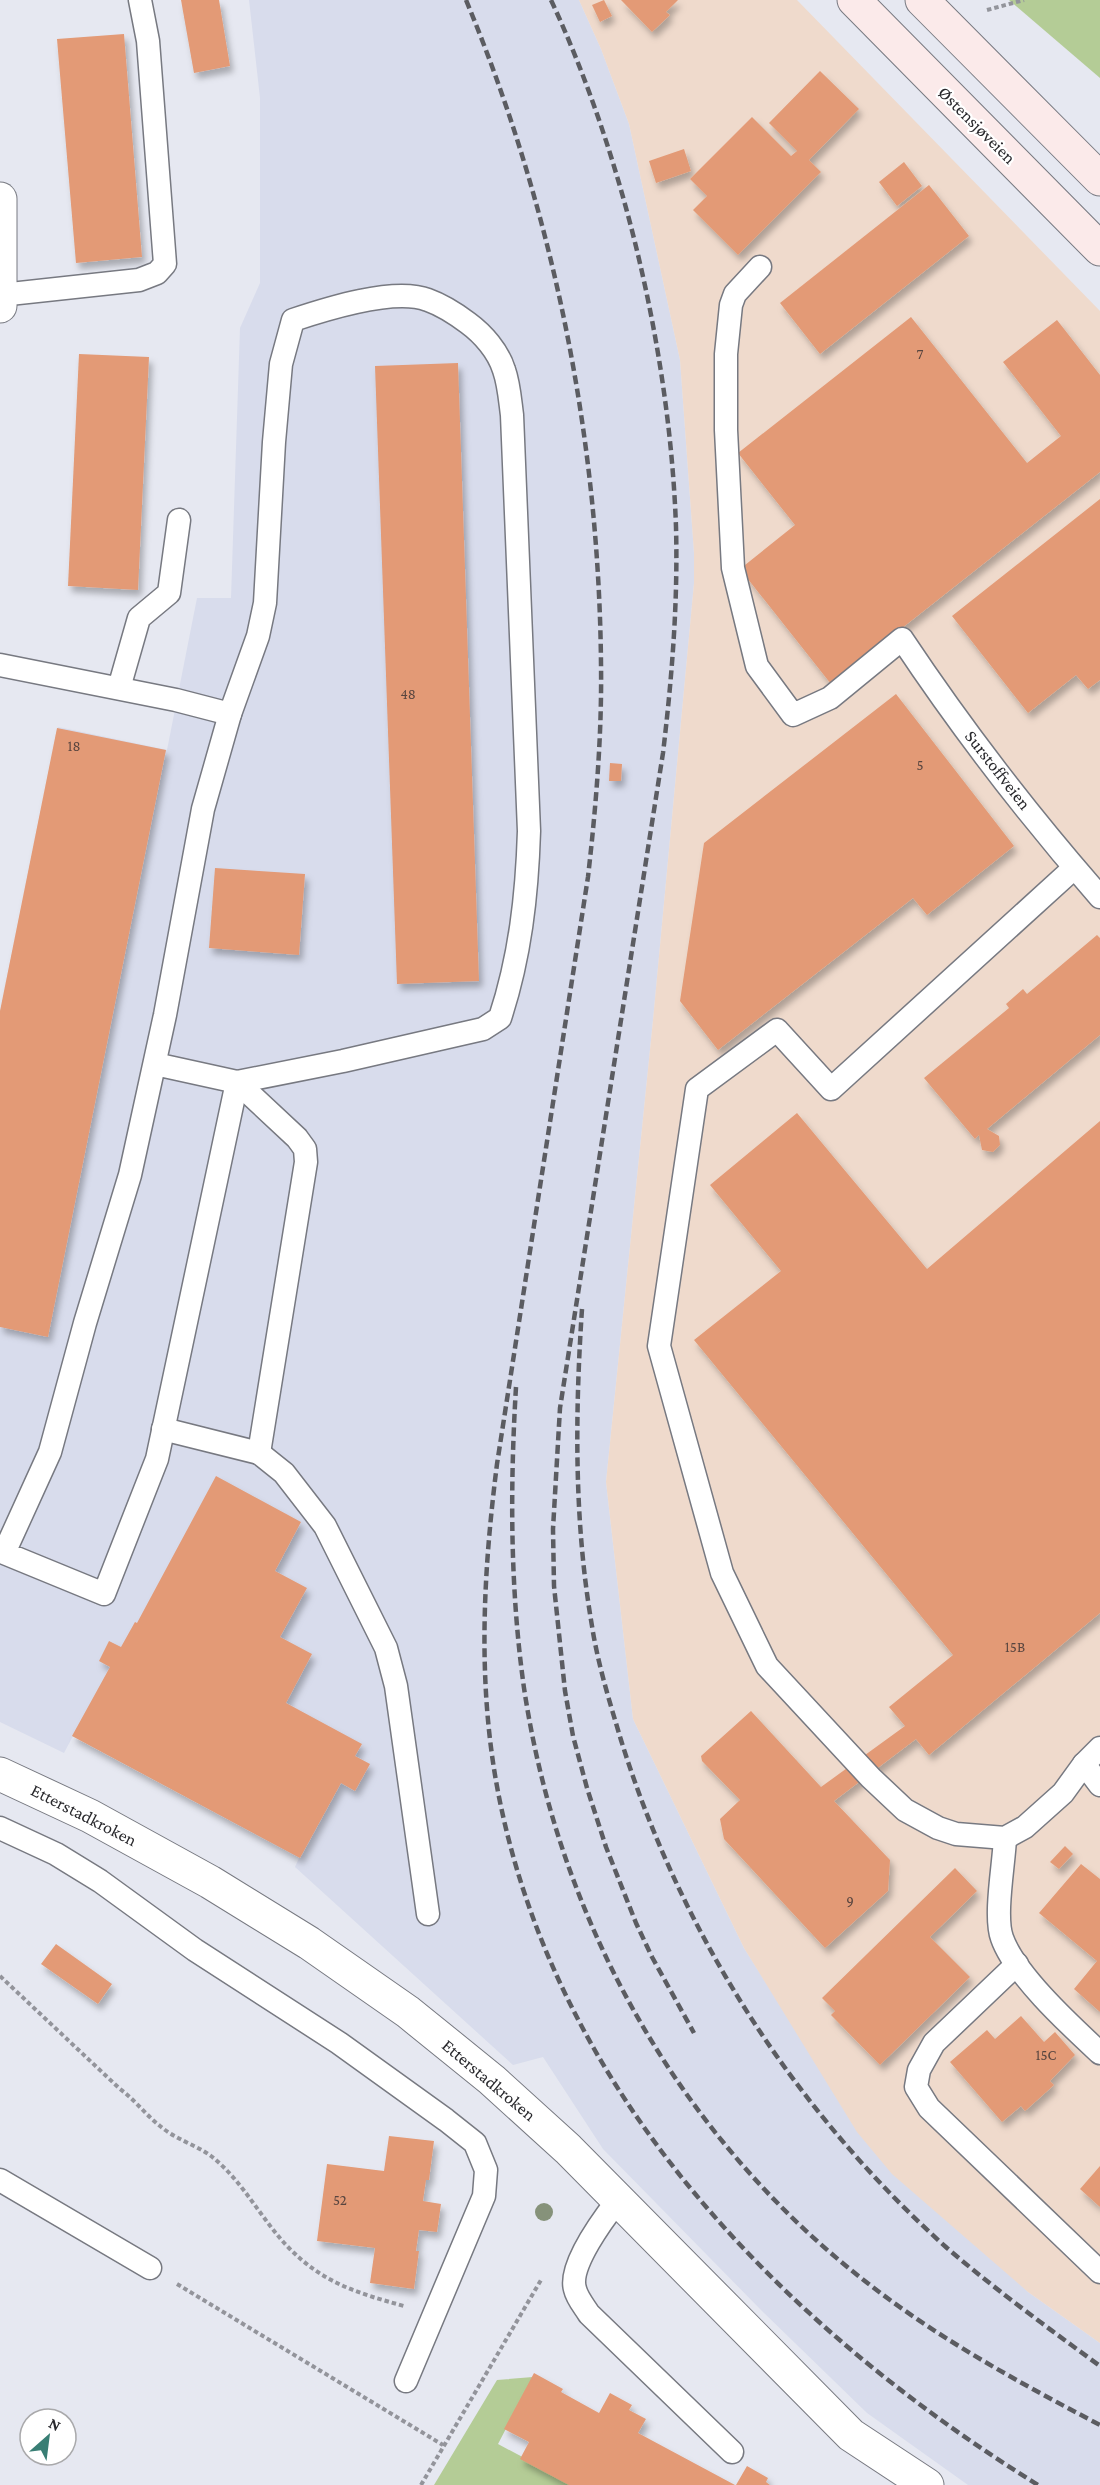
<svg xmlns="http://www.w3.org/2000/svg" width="1100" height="2485" font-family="'Crimson Pro',serif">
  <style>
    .built { fill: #d8dcec }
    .industrial { fill: #efdacc }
    .green { fill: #b4cc96 }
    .building { fill: #e39a76; filter: url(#shadow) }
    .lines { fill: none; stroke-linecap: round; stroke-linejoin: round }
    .lane-casing { stroke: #777981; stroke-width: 25 }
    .street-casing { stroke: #777981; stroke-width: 35 }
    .secondary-casing { stroke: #777981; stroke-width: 35 }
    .path { stroke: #93949b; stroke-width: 4; stroke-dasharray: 4.5 3; stroke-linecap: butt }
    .lane { stroke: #fff; stroke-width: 22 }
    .street { stroke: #fff; stroke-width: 33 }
    .secondary { stroke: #fbeaea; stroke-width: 33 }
    .rail { stroke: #5b5c61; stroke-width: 4.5; stroke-dasharray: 9 4.5; stroke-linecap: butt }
    .tree { fill: #86927a }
    .labels { text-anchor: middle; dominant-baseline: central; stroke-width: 4.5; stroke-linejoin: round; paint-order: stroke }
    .number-label { font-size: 15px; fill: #58453f }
    .street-label { font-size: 18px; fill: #29292d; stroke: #fff }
  </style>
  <defs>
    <filter id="shadow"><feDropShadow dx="3.5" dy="6" stdDeviation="3" flood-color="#0004"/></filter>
  </defs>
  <rect width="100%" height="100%" fill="#e6e8f1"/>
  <path class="built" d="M 249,0 L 579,0 L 601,49 L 629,124 L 680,360 L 694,553 L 694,583 L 653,1020 L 606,1482 L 633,1719 L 744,1948 L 822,2072 L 1028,2292 L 1100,2343 L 1100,2485 L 968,2485 L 867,2413 L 760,2309 L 603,2149 L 543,2057 L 513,2065 L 295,1867 L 299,1858 L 73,1736 L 64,1753 L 0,1722 L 0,1014 L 58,727 L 167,750 L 197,598 L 231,598 L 240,328 L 260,283 L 260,98 Z"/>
  <path class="industrial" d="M 579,0 L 797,0 L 1100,311 L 1100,2343 L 1028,2292 L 892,2174 L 857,2132 L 744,1948 L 633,1719 L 606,1482 L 653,1020 L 694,583 L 694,553 L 680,360 L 629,124 L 601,49 Z"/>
  <g class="green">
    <path d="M 1009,0 L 1100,0 L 1100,78 Z"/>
    <path d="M 533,2377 L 498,2444 L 575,2485 L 434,2485 L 497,2380 Z"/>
  </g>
  <g class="building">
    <path d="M 181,0 L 219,0 L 230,66 L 194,73 Z"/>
    <path d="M 604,0 L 612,16 L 600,22 L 592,5 Z"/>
    <path d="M 621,0 L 678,0 L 666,12 L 670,15 L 652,32 Z"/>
    <path d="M 124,34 L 142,257 L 76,263 L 57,39 Z"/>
    <path d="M 820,71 L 859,109 L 809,160 L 821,172 L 738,255 L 693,210 L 707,196 L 690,179 L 752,117 L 791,156 L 797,151 L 769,123 Z"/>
    <path d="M 684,149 L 691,171 L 656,183 L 649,161 Z"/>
    <path d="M 904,162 L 922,186 L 897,206 L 879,182 Z"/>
    <path d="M 929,185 L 969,236 L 820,354 L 780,303 Z"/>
    <path d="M 911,317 L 1027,463 L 1061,436 L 1003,362 L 1057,320 L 1100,375 L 1100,472 L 831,684 L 740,569 L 795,525 L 738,453 Z"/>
    <path d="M 79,354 L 149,357 L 138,590 L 68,586 Z"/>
    <path d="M 458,363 L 479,981 L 397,984 L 375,366 Z"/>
    <path d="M 1100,499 L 1100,680 L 1088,689 L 1076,675 L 1028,713 L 952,616 Z"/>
    <path d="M 896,694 L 1014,846 L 927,915 L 913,898 L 718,1050 L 680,1001 L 704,843 Z"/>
    <path d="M 57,728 L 166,750 L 48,1337 L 0,1327 L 0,1011 Z"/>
    <path d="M 610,763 L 622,764 L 621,781 L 609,781 Z"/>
    <path d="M 215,868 L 305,874 L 299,955 L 209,948 Z"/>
    <path d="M 1097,935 L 1100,938 L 1100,1035 L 987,1129 L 999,1136 L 1000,1145 L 993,1152 L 982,1150 L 979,1135 L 975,1139 L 924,1078 L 1009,1008 L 1006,1004 L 1023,989 L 1027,994 Z"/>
    <path d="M 797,1113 L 927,1269 L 1100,1121 L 1100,1613 L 929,1755 L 916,1739 L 834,1801 L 890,1860 L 888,1891 L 825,1948 L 724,1839 L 720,1819 L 740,1800 L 702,1761 L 701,1756 L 751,1711 L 821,1787 L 905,1726 L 889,1707 L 953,1655 L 694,1340 L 781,1271 L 710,1185 Z"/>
    <path d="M 216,1476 L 301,1522 L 275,1571 L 307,1588 L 280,1637 L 312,1654 L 286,1703 L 362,1744 L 355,1756 L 370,1764 L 355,1791 L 341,1783 L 300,1858 L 72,1736 L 110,1667 L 99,1661 L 109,1641 L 121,1647 L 135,1622 L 137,1623 Z"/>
    <path d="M 1065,1846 L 1073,1854 L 1059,1869 L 1050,1862 Z"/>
    <path d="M 1081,1864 L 1100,1879 L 1100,2012 L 1074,1989 L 1097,1961 L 1039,1913 Z"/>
    <path d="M 955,1868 L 977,1891 L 930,1937 L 970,1977 L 880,2065 L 831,2015 L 835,2011 L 822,1998 Z"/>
    <path d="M 56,1944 L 112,1984 L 98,2004 L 41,1964 Z"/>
    <path d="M 1021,2016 L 1044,2042 L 1055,2032 L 1075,2055 L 1050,2081 L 1054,2085 L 1025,2111 L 1021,2106 L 1002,2122 L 950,2062 L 987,2030 L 995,2039 Z"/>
    <path d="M 389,2136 L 434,2141 L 429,2180 L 426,2180 L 423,2201 L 441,2204 L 437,2232 L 419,2230 L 416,2251 L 419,2251 L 414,2289 L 370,2283 L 375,2248 L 317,2241 L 327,2164 L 384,2171 Z"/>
    <path d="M 1100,2166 L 1100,2207 L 1080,2189 Z"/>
    <path d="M 534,2373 L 563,2389 L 561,2392 L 599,2413 L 610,2393 L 632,2405 L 629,2410 L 646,2419 L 638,2433 L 735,2485 L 569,2485 L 520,2459 L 529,2442 L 504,2429 Z"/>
    <path d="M 747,2466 L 768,2478 L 766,2482 L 770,2485 L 736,2485 Z"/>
  </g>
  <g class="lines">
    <defs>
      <g id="lane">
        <path d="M 760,267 L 735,294 L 731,305 L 726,354 L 726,430 L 733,568 L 757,666 L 793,715 L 830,698 L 902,639 C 962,729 1029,816 1100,897"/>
        <path d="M 0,295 L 139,280 L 157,273 L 165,264 L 148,41 L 140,0"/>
        <path d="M 0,665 L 176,700 L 230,714"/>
        <path d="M 119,688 L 139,618 L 169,593 L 179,520"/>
        <path d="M 1074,868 L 831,1089 L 777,1030 L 697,1089 L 659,1346 L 722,1573 L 767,1666 L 871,1778 L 905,1810 L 938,1828 L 956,1834 L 1005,1838 L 1025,1827 L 1063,1793 L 1084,1764 L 1100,1748"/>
        <path d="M 155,1064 L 237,1082 L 343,1061 L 461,1034 L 483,1029 L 500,1018 C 520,957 527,896 529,831 L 512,415 C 510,400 509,384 504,370 C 498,351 483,334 468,323 C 456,314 442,305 428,300 C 394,287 326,309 293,320 L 281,364 L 274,442 L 265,603 L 258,636 L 230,714 L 203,809 L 165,1015 L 130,1175 L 85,1323 L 50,1452 L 4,1553 L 104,1594 L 157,1459 L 237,1082"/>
        <path d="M 163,1429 L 259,1453 L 306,1162 L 305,1149 L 297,1138 L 237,1082"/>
        <path d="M 259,1453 L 284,1473 L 325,1526 L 386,1648 L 396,1686 L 428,1914"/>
        <path d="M 1084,1764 L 1100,1785"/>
        <path d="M 0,1828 L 56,1854 L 100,1881 L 195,1950 L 339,2043 L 446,2120 L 475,2143 L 486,2170 L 484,2196 L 406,2381"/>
        <path d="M 1005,1838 C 1004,1864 994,1916 1002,1938 C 1015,1975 1071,2026 1100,2053"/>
        <path d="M 1017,1964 L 934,2043 L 919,2070 L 916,2087 L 929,2108 L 1100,2272"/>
        <path d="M 0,2180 L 150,2268"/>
        <path d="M 618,2200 C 604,2218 568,2266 575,2289 C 577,2298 584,2306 589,2314 L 732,2452"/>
      </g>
      <g id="street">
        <path d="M 0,199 L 0,306"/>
        <path d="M 0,1774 L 90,1816 L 210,1882 L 309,1943 L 408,2012 L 492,2080 L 568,2149 L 851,2435 L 927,2485"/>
      </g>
      <g id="secondary">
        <path d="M 854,0 L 1100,249"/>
        <path d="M 922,0 L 1100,179"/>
      </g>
    </defs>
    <use href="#lane" class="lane-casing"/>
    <use href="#street" class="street-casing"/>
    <use href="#secondary" class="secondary-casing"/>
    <g class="path">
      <path d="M 987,10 L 1024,0"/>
      <path d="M 0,1976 L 120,2089 C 135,2100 146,2115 160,2126 C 175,2139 196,2145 211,2156 C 243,2181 261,2219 288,2247 C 323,2283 357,2293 404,2306"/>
      <path d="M 177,2284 L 443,2445"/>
      <path d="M 421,2485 L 541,2280"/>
    </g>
    <use href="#lane" class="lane"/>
    <use href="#street" class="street"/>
    <use href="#secondary" class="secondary"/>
    <g class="rail">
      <path d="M 466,0 C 553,209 599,438 601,664 C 602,735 596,806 588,877 L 497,1464 C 483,1575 477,1686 499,1797 C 559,2098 784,2327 1038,2485"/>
      <path d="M 551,0 C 624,157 670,354 676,527 C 678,603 672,677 663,753 L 560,1408 L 553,1529 L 554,1586 L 565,1691 L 573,1736 L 587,1788 L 606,1847 L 636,1923 L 652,1957 L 694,2033"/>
      <path d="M 582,1309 C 575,1414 574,1522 592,1626 C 598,1665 610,1703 621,1740 C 681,1934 796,2113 947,2248 C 996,2290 1048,2328 1100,2366"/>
      <path d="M 516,1387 C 510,1487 510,1589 524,1688 C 559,1923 681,2140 870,2285 C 941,2340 1020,2383 1100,2425"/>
    </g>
  </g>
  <circle class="tree" cx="544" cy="2212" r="9"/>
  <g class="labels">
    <g class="number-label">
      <text x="920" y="354">7</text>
      <text x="408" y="694">48</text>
      <text x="74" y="746">18</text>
      <text x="920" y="765">5</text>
      <text x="1015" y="1647">15B</text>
      <text x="850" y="1901">9</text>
      <text x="1046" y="2055">15C</text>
      <text x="340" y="2200">52</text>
    </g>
    <g class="street-label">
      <text transform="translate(977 125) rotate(45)">Østensjøveien</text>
      <text transform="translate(998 770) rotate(52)">Surstoffveien</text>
      <text transform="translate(84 1815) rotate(27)">Etterstadkroken</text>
      <text transform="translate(489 2080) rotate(40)">Etterstadkroken</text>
    </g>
  </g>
  <g transform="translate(48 2437) rotate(28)"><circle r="28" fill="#ffffff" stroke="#a9a9ab" stroke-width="1.5"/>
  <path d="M0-4.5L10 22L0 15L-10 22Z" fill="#387e74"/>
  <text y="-9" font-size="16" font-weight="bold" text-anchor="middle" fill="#29292d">N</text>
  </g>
</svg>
